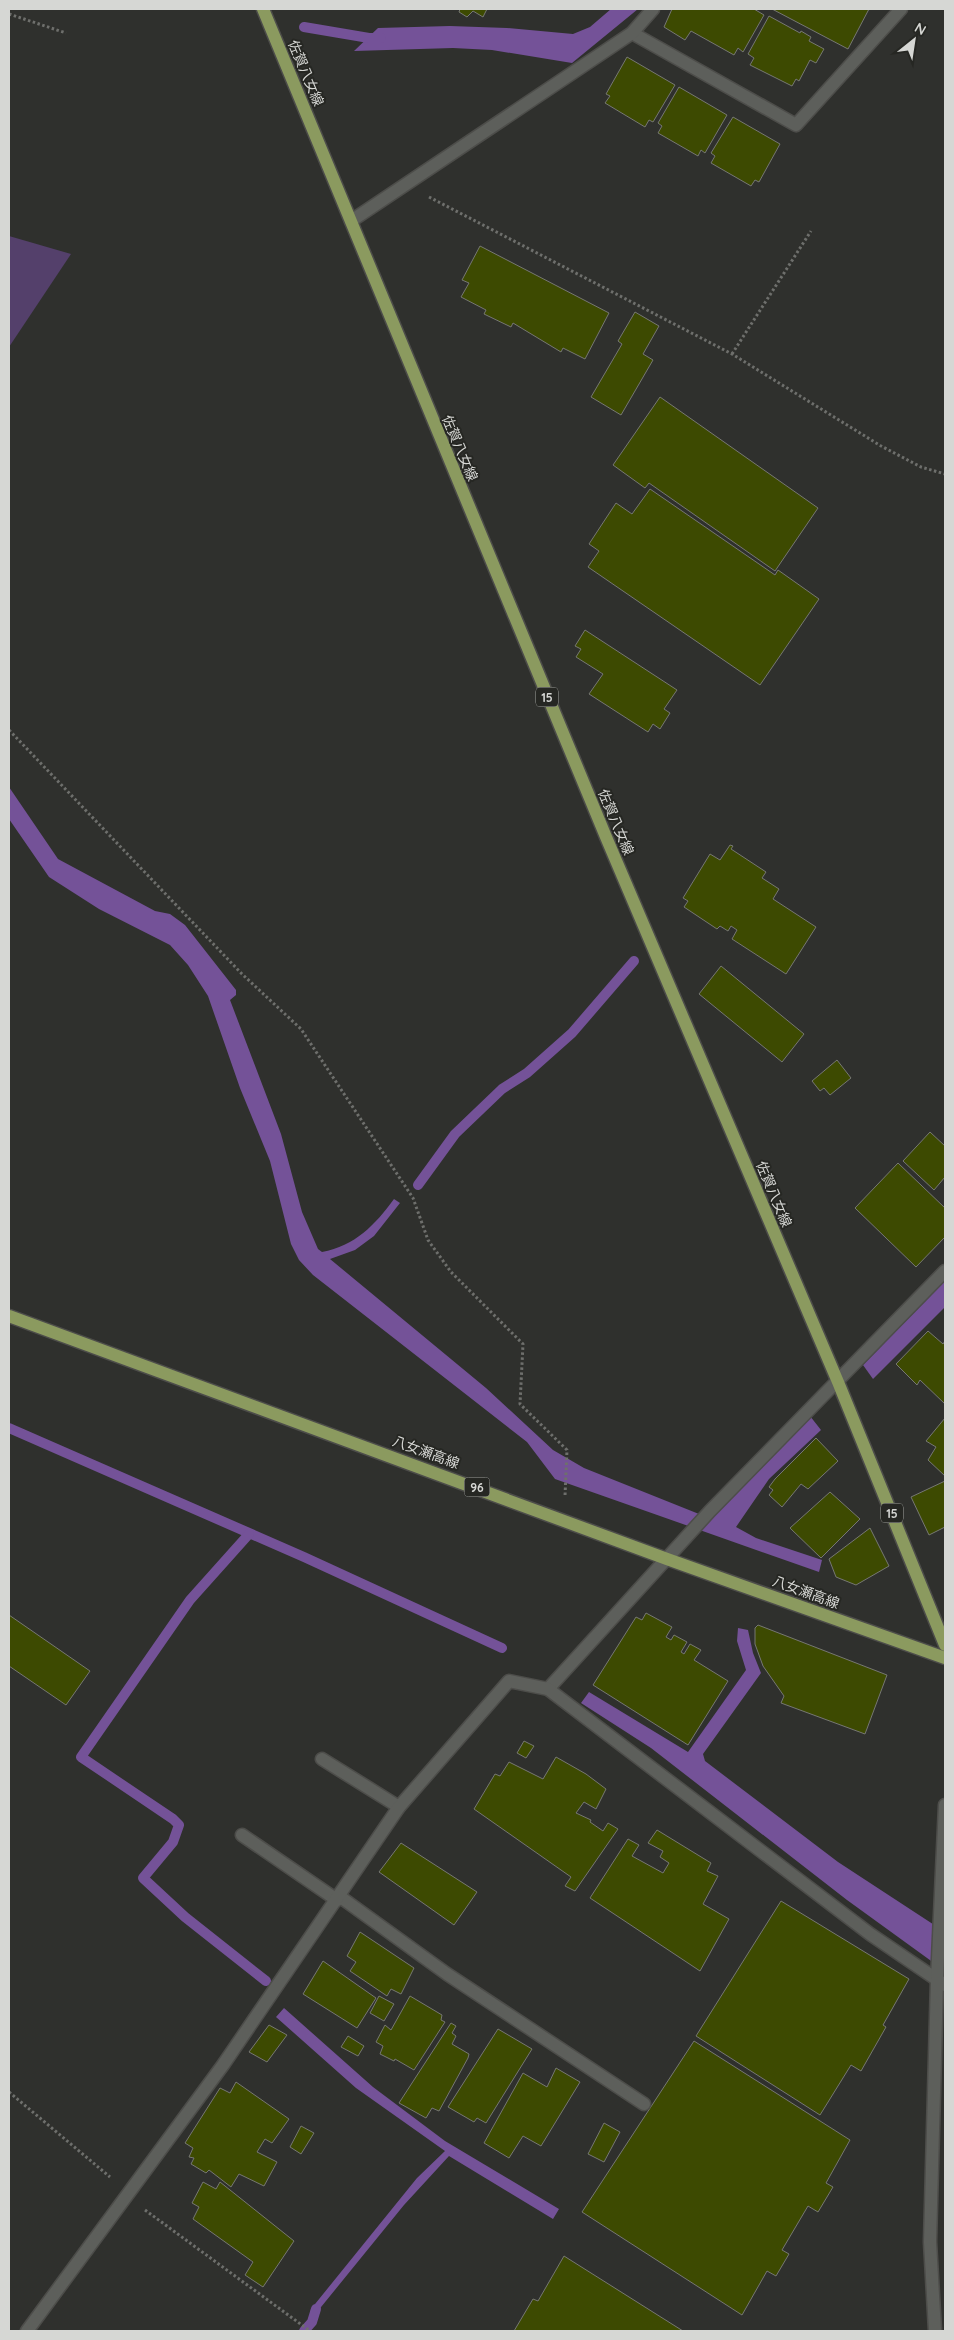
<svg xmlns="http://www.w3.org/2000/svg" width="954" height="2340" font-family="Quicksand,'Noto Sans JP',sans-serif">
  <style>
    .green { fill: #54406b }
    .water { fill: #745298 }
    .lines { fill: none; stroke-linecap: round; stroke-linejoin: round }
    .stream { stroke: #745298; stroke-width: 10 }
    .building { fill: #3d4a01; stroke: #767773 }
    .minor-casing { stroke: #4d4d4a; stroke-width: 15 }
    .major-casing { stroke: #4d4d4a; stroke-width: 15 }
    .path { stroke: #6e6f6c; stroke-width: 3; stroke-dasharray: 2.5 2.5; stroke-linecap: butt }
    .minor { stroke: #5d5f5b; stroke-width: 12 }
    .major { stroke: #8b9a5f; stroke-width: 12 }
    .labels { text-anchor: middle; dominant-baseline: central; stroke-width: 4; stroke-linejoin: round; paint-order: stroke }
    .shield { fill: #262723; stroke: #a1a29f; stroke-width: 1 }
    .shield-label { font-size: 12px; font-weight: bold; fill: #d6d7d4 }
    .street-label { font-size: 14px; fill: #d6d7d4; stroke: #262723 }
  </style>
  <rect width="100%" height="100%" fill="#2f302d"/>
  <path class="green" d="M 9,236 L 71,254 L 9,347 Z"/>
  <g class="water">
    <path d="M 611,9 L 638,9 L 572,63 L 492,50 L 453,48 L 354,51 L 378,28 L 450,26 L 507,28 L 573,34 L 590,27 Z"/>
    <path d="M 9,787 L 58,859 L 155,911 L 170,914 L 185,925 L 236,990 L 236,995 L 230,1000 L 281,1134 L 302,1212 L 318,1249 L 322,1252 C 355,1246 375,1225 394,1199 L 400,1203 L 374,1236 L 355,1250 L 330,1259 L 486,1388 L 553,1450 L 584,1468 L 709,1518 L 810,1416 L 821,1430 L 769,1479 L 736,1527 L 756,1538 L 822,1560 L 819,1572 L 555,1479 L 527,1442 L 313,1275 L 299,1260 L 291,1244 L 270,1161 L 240,1088 L 208,996 L 188,965 L 170,945 L 99,909 L 49,877 L 9,819 Z"/>
    <path d="M 945,1281 L 945,1307 L 873,1379 L 863,1365 Z"/>
    <path d="M 738,1628 L 748,1630 L 753,1653 L 761,1673 L 703,1754 L 705,1761 L 838,1862 L 945,1932 L 945,1971 L 847,1900 L 651,1748 L 581,1703 L 589,1692 L 688,1752 L 746,1670 L 737,1641 Z"/>
    <path d="M 284,2008 L 373,2087 L 445,2141 L 559,2209 L 553,2219 L 449,2156 L 404,2205 L 317,2312 L 315,2323 L 309,2320 L 311,2309 L 417,2178 L 445,2151 L 356,2088 L 276,2017 Z"/>
  </g>
  <g class="lines">
    <g class="stream">
      <path d="M 304,27 L 369,38 L 381,38"/>
      <path d="M 418,1185 L 455,1134 L 502,1089 L 527,1073 L 572,1033 L 634,961"/>
      <path d="M 9,1428 L 304,1557 L 502,1648"/>
      <path d="M 249,1534 L 190,1600 L 81,1757 L 173,1819 L 179,1825 L 173,1842 L 143,1878 L 185,1917 L 266,1981"/>
      <path d="M 304,2331 L 312,2322 L 316,2309"/>
    </g>
  </g>
  <g class="building">
    <path d="M 460,9 L 487,9 L 483,17 L 473,11 L 467,17 L 459,12 Z"/>
    <path d="M 672,9 L 754,9 L 764,15 L 743,52 L 738,48 L 734,55 L 691,31 L 685,40 L 664,27 Z"/>
    <path d="M 772,9 L 869,9 L 848,49 Z"/>
    <path d="M 769,16 L 800,33 L 801,31 L 811,37 L 809,41 L 824,49 L 816,63 L 810,60 L 799,81 L 796,79 L 792,86 L 750,65 L 754,58 L 748,54 Z"/>
    <path d="M 627,57 L 675,85 L 653,122 L 649,120 L 645,127 L 605,103 L 610,96 L 606,94 Z"/>
    <path d="M 679,87 L 727,115 L 705,153 L 701,150 L 698,156 L 658,133 L 662,126 L 658,123 Z"/>
    <path d="M 733,117 L 780,144 L 759,182 L 755,180 L 751,186 L 711,163 L 715,156 L 711,153 Z"/>
    <path d="M 480,246 L 609,313 L 585,359 L 563,348 L 561,352 L 513,323 L 511,327 L 484,314 L 486,310 L 461,297 L 469,283 L 462,280 Z"/>
    <path d="M 635,312 L 659,326 L 643,354 L 653,360 L 621,415 L 591,397 L 622,344 L 618,341 Z"/>
    <path d="M 660,397 L 818,508 L 775,571 L 649,483 L 645,488 L 613,465 Z"/>
    <path d="M 650,489 L 775,575 L 778,570 L 819,599 L 760,685 L 588,567 L 599,551 L 589,544 L 616,503 L 632,514 Z"/>
    <path d="M 585,630 L 677,690 L 664,709 L 670,713 L 660,729 L 653,724 L 648,732 L 589,694 L 603,674 L 576,657 L 581,649 L 575,646 Z"/>
    <path d="M 730,845 L 733,846 L 731,849 L 766,872 L 762,878 L 779,889 L 773,899 L 816,927 L 786,974 L 732,939 L 737,930 L 731,926 L 728,931 L 720,926 L 717,929 L 684,907 L 688,901 L 683,898 L 710,854 L 720,860 Z"/>
    <path d="M 721,966 L 804,1034 L 782,1062 L 699,994 Z"/>
    <path d="M 837,1060 L 851,1078 L 830,1095 L 824,1088 L 820,1091 L 812,1081 Z"/>
    <path d="M 930,1132 L 945,1146 L 945,1177 L 934,1190 L 903,1161 Z"/>
    <path d="M 898,1163 L 945,1208 L 945,1237 L 916,1267 L 855,1208 Z"/>
    <path d="M 928,1331 L 943,1344 L 945,1341 L 945,1404 L 920,1380 L 917,1385 L 896,1364 Z"/>
    <path d="M 945,1418 L 945,1476 L 928,1460 L 936,1447 L 926,1441 Z"/>
    <path d="M 816,1438 L 838,1461 L 808,1489 L 801,1484 L 782,1507 L 769,1495 L 773,1490 L 769,1487 L 775,1479 Z"/>
    <path d="M 945,1481 L 945,1527 L 929,1535 L 911,1497 Z"/>
    <path d="M 830,1492 L 860,1519 L 821,1558 L 790,1528 Z"/>
    <path d="M 870,1528 L 889,1566 L 856,1585 L 836,1577 L 829,1559 Z"/>
    <path d="M 646,1613 L 672,1627 L 666,1637 L 671,1640 L 674,1635 L 687,1642 L 681,1652 L 684,1654 L 690,1644 L 701,1650 L 694,1660 L 728,1681 L 688,1745 L 593,1685 L 636,1617 L 642,1620 Z"/>
    <path d="M 9,1615 L 90,1671 L 66,1705 L 9,1666 Z"/>
    <path d="M 758,1625 L 887,1675 L 865,1734 L 781,1703 L 784,1696 L 763,1666 L 755,1644 L 755,1628 Z"/>
    <path d="M 524,1741 L 534,1746 L 526,1758 L 517,1753 Z"/>
    <path d="M 556,1757 L 586,1774 L 606,1789 L 596,1809 L 584,1802 L 576,1813 L 591,1820 L 590,1822 L 603,1831 L 608,1823 L 618,1829 L 575,1891 L 565,1886 L 571,1877 L 474,1809 L 495,1774 L 500,1776 L 509,1762 L 543,1779 Z"/>
    <path d="M 657,1830 L 711,1863 L 707,1871 L 718,1876 L 703,1904 L 729,1919 L 700,1971 L 590,1898 L 628,1839 L 639,1845 L 632,1856 L 663,1873 L 669,1863 L 660,1857 L 663,1851 L 648,1843 Z"/>
    <path d="M 401,1843 L 477,1892 L 454,1925 L 379,1872 Z"/>
    <path d="M 781,1901 L 909,1979 L 883,2025 L 886,2027 L 861,2071 L 851,2065 L 820,2115 L 696,2036 Z"/>
    <path d="M 360,1932 L 414,1968 L 401,1994 L 391,1989 L 387,1996 L 350,1971 L 356,1962 L 347,1956 Z"/>
    <path d="M 323,1961 L 376,1998 L 357,2028 L 303,1994 Z"/>
    <path d="M 379,1996 L 394,2004 L 384,2021 L 370,2013 Z"/>
    <path d="M 410,1996 L 442,2015 L 441,2020 L 445,2022 L 414,2070 L 395,2059 L 394,2061 L 380,2054 L 383,2046 L 376,2042 L 385,2025 L 391,2030 Z"/>
    <path d="M 451,2023 L 456,2026 L 452,2033 L 456,2036 L 452,2044 L 469,2054 L 468,2058 L 439,2111 L 432,2108 L 426,2118 L 399,2103 Z"/>
    <path d="M 269,2025 L 287,2035 L 267,2062 L 249,2052 Z"/>
    <path d="M 498,2029 L 532,2049 L 486,2123 L 477,2118 L 474,2122 L 448,2107 Z"/>
    <path d="M 348,2036 L 364,2046 L 358,2056 L 341,2047 Z"/>
    <path d="M 694,2041 L 850,2140 L 826,2183 L 833,2187 L 818,2212 L 808,2206 L 782,2250 L 789,2254 L 776,2276 L 767,2271 L 742,2315 L 582,2212 Z"/>
    <path d="M 556,2068 L 580,2082 L 541,2146 L 523,2136 L 509,2158 L 484,2143 L 523,2073 L 547,2087 Z"/>
    <path d="M 236,2082 L 289,2119 L 272,2143 L 265,2139 L 257,2152 L 277,2162 L 264,2186 L 239,2174 L 231,2187 L 209,2170 L 206,2173 L 191,2164 L 194,2158 L 189,2157 L 193,2148 L 185,2143 L 220,2088 L 230,2093 Z"/>
    <path d="M 604,2123 L 620,2132 L 604,2162 L 588,2154 Z"/>
    <path d="M 301,2126 L 314,2133 L 301,2154 L 290,2147 Z"/>
    <path d="M 203,2182 L 216,2189 L 220,2182 L 294,2241 L 263,2287 L 245,2275 L 253,2262 L 193,2219 L 199,2207 L 192,2203 Z"/>
    <path d="M 564,2256 L 683,2331 L 514,2331 L 533,2299 L 538,2301 Z"/>
  </g>
  <g class="lines">
    <defs>
      <g id="minor">
        <path d="M 632,33 L 796,125 L 901,9"/>
        <path d="M 351,221 L 632,33 L 653,9"/>
        <path d="M 548,1689 L 710,1511 L 945,1271"/>
        <path d="M 322,1759 L 399,1807"/>
        <path d="M 242,1835 L 337,1900"/>
        <path d="M 339,1896 L 447,1974 L 644,2104"/>
        <path d="M 27,2331 L 223,2065 L 399,1807 L 509,1681 L 548,1689 L 870,1934 L 945,1985"/>
        <path d="M 935,2331 L 930,2242 L 937,1980 L 945,1805"/>
      </g>
      <g id="major">
        <path d="M 263,9 L 606,837 L 838,1382 L 945,1645"/>
        <path d="M 9,1316 L 667,1559 L 945,1658"/>
      </g>
    </defs>
    <use href="#minor" class="minor-casing"/>
    <use href="#major" class="major-casing"/>
    <g class="path">
      <path d="M 9,14 L 66,33"/>
      <path d="M 429,197 L 732,354 L 881,446 L 921,467 L 945,474"/>
      <path d="M 732,354 L 811,231"/>
      <path d="M 9,730 L 242,974 L 301,1029 L 413,1198 L 428,1240 L 451,1272 L 523,1344 L 520,1404 L 567,1450 L 565,1496"/>
      <path d="M 9,2092 L 110,2177"/>
      <path d="M 145,2210 L 310,2331"/>
    </g>
    <use href="#minor" class="minor"/>
    <use href="#major" class="major"/>
  </g>
  <g class="labels">
    <g class="shield">
      <rect x="536" y="687.5" width="22" height="19" rx="4"/>
      <rect x="464.5" y="1477.5" width="25" height="19" rx="4"/>
      <rect x="881" y="1503.5" width="22" height="19" rx="4"/>
    </g>
    <g class="shield-label">
      <text x="547" y="697">15</text>
      <text x="477" y="1487">96</text>
      <text x="892" y="1513">15</text>
    </g>
    <g class="street-label">
      <text transform="translate(306 73) rotate(67)">佐賀八女線</text>
      <text transform="translate(460 448) rotate(67)">佐賀八女線</text>
      <text transform="translate(616 822) rotate(67)">佐賀八女線</text>
      <text transform="translate(774 1194) rotate(67)">佐賀八女線</text>
      <text transform="translate(426 1452) rotate(20)">八女瀬高線</text>
      <text transform="translate(806 1592) rotate(20)">八女瀬高線</text>
    </g>
  </g>
  <rect width="954" height="2340" fill="none" stroke="#d6d7d4" stroke-width="20"/>
  <g transform="translate(914 40) rotate(30)" stroke="#262723" stroke-width="4" paint-order="stroke">
  <path d="M0-4L9 19L0 12L-9 19Z" fill="#d6d7d4"/>
  <text y="-8" font-size="14" font-weight="bold" text-anchor="middle" fill="#d6d7d4">N</text>
  </g>
</svg>
